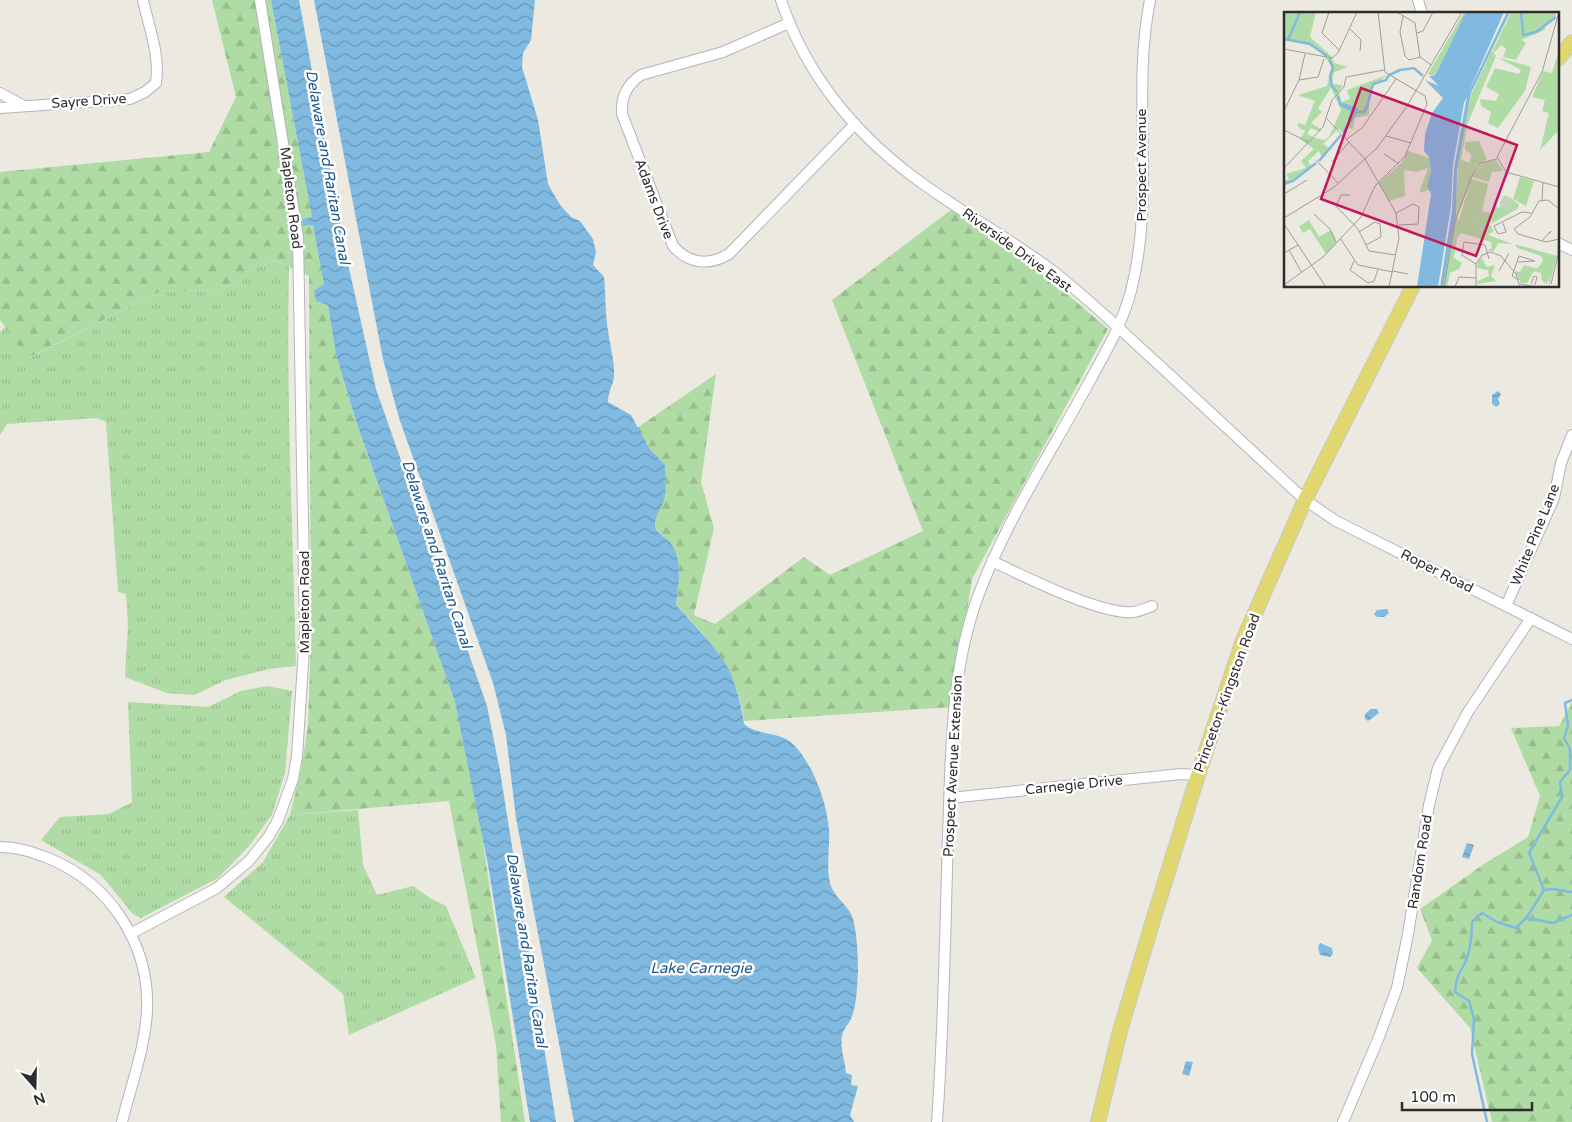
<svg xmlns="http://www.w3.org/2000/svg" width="1572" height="1122" font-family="'Varela Round',sans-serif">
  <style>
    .grass { fill: url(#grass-tufts) }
    .forest { fill: url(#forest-firs) }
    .water { fill: url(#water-waves) }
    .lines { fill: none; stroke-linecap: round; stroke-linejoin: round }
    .stream { stroke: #80bae1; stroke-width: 2.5 }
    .minor-casing { stroke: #b4b4be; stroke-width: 12 }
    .major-casing { stroke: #c8c8c8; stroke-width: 16 }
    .minor { stroke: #fff; stroke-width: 10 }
    .major { stroke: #e1d770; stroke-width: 14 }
    .labels { text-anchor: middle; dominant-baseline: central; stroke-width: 5; stroke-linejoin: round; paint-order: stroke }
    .street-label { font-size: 14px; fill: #2c2c2c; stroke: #fff }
    .water-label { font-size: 15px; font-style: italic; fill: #1d588f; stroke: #fff }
    .inset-river { fill: none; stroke: #80bae1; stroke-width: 2.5 }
    .inset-road { fill: none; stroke: #9f9d98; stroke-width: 1 }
    .view { fill: #c2185b; fill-opacity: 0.15; stroke: #c2185b; stroke-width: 2.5 }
    .inset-edge { fill: none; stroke: #2c2c2c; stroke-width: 2.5 }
  </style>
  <defs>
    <pattern id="grass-tufts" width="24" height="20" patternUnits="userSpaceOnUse" patternTransform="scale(1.25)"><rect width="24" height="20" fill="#afdca4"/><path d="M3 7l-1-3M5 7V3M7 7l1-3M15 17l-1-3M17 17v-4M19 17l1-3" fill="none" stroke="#97bd8d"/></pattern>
    <pattern id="forest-firs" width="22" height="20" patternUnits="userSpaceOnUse" patternTransform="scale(1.25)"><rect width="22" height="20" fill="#afdca4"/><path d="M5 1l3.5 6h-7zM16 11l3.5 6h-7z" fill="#97bd8d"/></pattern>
    <pattern id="water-waves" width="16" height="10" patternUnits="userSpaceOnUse" patternTransform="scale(1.25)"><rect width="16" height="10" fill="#80bae1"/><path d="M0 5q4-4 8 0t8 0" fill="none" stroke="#6997b7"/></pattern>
  </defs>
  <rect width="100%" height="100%" fill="#ece9e0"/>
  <g class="grass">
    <path d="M 271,259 L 289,267 C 286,400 293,533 296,666 L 269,669 L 226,680 L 194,695 L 167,693 L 125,677 L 128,624 L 126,594 L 118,592 L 106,422 L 97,418 L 7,424 L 0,435 L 0,332 L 5,327 L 29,358 L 159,292 L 224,289 Z"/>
    <path d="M 267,686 L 292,691 L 285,773 L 272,815 L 250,845 L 218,878 L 141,918 L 133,914 L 101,875 L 41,840 L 60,817 L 109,814 L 132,802 L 128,702 L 208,707 L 241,691 Z"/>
    <path d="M 358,810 L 363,865 L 377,895 L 413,886 L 430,898 L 446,906 L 476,978 L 349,1035 L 343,994 L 224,897 L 263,862 L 290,815 Z"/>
  </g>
  <g class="forest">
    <path d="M 212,0 L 271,0 L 312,217 L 302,220 L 304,226 L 313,225 L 325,284 L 314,291 L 328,305 L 336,355 L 357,424 L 455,702 L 476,796 L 525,1122 L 501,1122 L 496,1045 L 449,801 L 290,815 L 301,770 L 308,725 L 311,639 L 309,276 L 271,259 L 224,289 L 159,292 L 28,358 L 0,320 L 0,172 L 209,152 L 236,97 Z"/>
    <path d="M 960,203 L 1108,329 L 972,579 L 952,707 L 744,721 C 741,677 706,635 676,605 L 679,567 L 672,544 L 659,533 L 655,526 L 656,516 L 663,502 L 666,483 L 665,465 L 649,448 L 637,428 L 716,374 L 701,482 L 714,528 L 694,615 L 715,624 L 804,557 L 830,575 L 923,531 L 832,300 Z"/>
    <path d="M 1572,702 L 1572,1122 L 1492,1122 L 1470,1028 L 1417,968 L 1432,940 L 1420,909 L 1484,864 L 1528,837 L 1540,796 L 1511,728 L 1559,726 Z"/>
  </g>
  <g class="water">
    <path d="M 271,0 L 299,0 L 346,255 L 376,389 L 487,706 L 500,771 L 556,1122 L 530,1122 L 488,865 L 455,702 L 357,424 L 336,355 L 328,305 L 316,301 L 314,291 L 324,284 L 313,225 L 303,226 L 302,219 L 312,217 Z"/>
    <path d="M 314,0 L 535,0 L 531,40 L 523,53 L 522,67 L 538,120 L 548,184 L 560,205 L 571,217 L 580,221 L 593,239 L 596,252 L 593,265 L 604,277 C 606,295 605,313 608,331 C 610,345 615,363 614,377 C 613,385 608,392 608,402 L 631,415 L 649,448 L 665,465 C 666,477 667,491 663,503 C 660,510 655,516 655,525 C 656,535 668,537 672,545 C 683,562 678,586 676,605 C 689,619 724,656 730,672 C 737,689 742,707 744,724 C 757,736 780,731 793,744 C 813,764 827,802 829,830 C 830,848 826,865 830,883 C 832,894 846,904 851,914 C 857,926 858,957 858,971 C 857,985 857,1003 852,1016 C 850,1023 843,1029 842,1036 C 840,1050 845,1060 846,1073 L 852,1075 L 851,1085 L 858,1086 L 850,1115 L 854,1122 L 574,1122 L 516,818 L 506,735 L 493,683 L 399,418 L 383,359 Z"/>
    <path d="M 1498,391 L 1501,394 L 1498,399 L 1500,404 L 1496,407 L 1492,404 L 1492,395 Z"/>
    <path d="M 1387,609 L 1389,613 L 1384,617 L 1377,617 L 1374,614 L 1377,610 Z"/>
    <path d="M 1371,709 L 1377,709 L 1379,713 L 1368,721 L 1365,719 L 1365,714 Z"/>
    <path d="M 1467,843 L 1474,845 L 1469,859 L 1462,857 Z"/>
    <path d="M 1320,943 L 1332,948 L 1333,954 L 1330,957 L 1320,955 L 1318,948 Z"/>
    <path d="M 1186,1061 L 1193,1062 L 1189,1076 L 1182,1074 Z"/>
  </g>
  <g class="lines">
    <g class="stream">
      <path d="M 1544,890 L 1553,889 L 1572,892"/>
      <path d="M 1528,918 L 1553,923 L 1572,915"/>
      <path d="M 1487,1122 L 1472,1054 L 1474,1019 L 1469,1001 L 1455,992 C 1456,974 1461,973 1467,958 C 1471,946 1472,934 1472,922 L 1482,913 L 1497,922 L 1516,928 L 1527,917 L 1544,890 L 1529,853 L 1562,797 L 1560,782 L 1570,770 L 1570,749 L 1564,738 L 1568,726 L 1565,703 L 1572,700"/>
    </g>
    <defs>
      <g id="minor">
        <path d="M 781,0 C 805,73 854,133 915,178 C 959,211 1009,238 1053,271 C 1090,300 1124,333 1158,364 C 1207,409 1256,455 1305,500 L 1336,521 L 1572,639"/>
        <path d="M 1418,0 L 1422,14"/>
        <path d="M 789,23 L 723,52 L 641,75 C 627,85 621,96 622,114 L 673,246 C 689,264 709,266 729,254 L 855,124"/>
        <path d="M 0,93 L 22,105"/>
        <path d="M 0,108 L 130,99 L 145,92 L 156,83 C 160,54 149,28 143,0"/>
        <path d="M 1558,243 L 1572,250"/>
        <path d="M 992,561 C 1023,576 1101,615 1133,612 C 1139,612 1146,608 1152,606"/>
        <path d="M 1506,606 L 1554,498 L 1561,463 L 1572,435"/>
        <path d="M 950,798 L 1181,774 L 1198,775"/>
        <path d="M 0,847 C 18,847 32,852 48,858 C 109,883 150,943 147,1011 C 145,1048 131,1086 122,1122"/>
        <path d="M 130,934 L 217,888 L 249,861 L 269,836 L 278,820 L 293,779 L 297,756 L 305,633 L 298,237 L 260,0"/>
        <path d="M 937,1122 C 944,1027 945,931 948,836 C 951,756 950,675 977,599 C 1004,524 1049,456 1087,386 C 1104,355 1122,325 1131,291 C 1156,195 1131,96 1150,0"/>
        <path d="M 1343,1122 L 1379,1037 L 1397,988 L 1408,934 L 1429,805 L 1438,768 L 1468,712 L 1531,618"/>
      </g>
      <g id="major">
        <path d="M 1558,59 L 1572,42"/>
        <path d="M 1098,1122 L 1120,1031 L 1154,917 L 1198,775 L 1243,640 L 1305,500 L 1413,286"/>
      </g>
    </defs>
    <use href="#minor" class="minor-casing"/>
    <use href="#major" class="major-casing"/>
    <use href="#minor" class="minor"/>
    <use href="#major" class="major"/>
  </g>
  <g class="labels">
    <g class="street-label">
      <text transform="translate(89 101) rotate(-4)">Sayre Drive</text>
      <text transform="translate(1141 165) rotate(-90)">Prospect Avenue</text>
      <text transform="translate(291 198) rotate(83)">Mapleton Road</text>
      <text transform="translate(654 199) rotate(69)">Adams Drive</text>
      <text transform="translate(1017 250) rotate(36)">Riverside Drive East</text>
      <text transform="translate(1535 535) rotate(-68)">White Pine Lane</text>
      <text transform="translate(1437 571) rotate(27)">Roper Road</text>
      <text transform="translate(304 602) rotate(-90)">Mapleton Road</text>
      <text transform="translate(1227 693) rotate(-70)">Princeton-Kingston Road</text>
      <text transform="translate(953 766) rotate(-87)">Prospect Avenue Extension</text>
      <text transform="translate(1074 785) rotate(-6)">Carnegie Drive</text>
      <text transform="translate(1420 862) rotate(-81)">Random Road</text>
    </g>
    <g class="water-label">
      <text transform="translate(328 167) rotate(80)">Delaware and Raritan Canal</text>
      <text transform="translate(437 554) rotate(72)">Delaware and Raritan Canal</text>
      <text transform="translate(527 950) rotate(81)">Delaware and Raritan Canal</text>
      <text x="701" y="968">Lake Carnegie</text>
    </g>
  </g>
  <g transform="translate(1284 12)">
    <rect width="275" height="275" fill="#ece9e0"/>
    <path d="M 180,0 L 182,0 L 179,9 L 155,56 L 149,64 L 144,62 ZM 227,0 L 236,0 L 237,27 L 242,31 L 232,48 L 219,45 L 222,37 L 217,33 L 211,40 L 209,38 ZM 275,38 L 275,118 L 256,138 L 265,101 L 258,99 L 261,88 L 248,85 L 259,59 L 268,61 ZM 213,45 L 247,55 L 241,79 L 214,116 L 204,111 L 207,100 L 197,94 L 196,87 L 212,89 L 215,82 L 202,75 L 211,56 L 235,62 L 237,58 ZM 195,129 L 203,147 L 193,153 L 186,151 L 187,142 L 181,138 L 181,130 ZM 212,148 L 219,159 L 208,160 L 205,170 L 188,165 L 198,151 ZM 236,165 L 250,169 L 242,194 L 229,187 ZM 187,167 L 204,172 L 198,199 L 207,201 L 210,195 L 215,196 L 220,183 L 227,186 L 225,199 L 204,211 L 202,207 L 175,208 ZM 240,253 L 266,260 L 263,272 L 258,269 L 257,261 L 250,259 L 243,271 L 237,271 L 231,259 L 236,260 Z" fill="#afdca4"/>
    <path d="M 0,0 L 32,0 L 26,25 L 48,45 L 50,51 L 64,55 L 50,60 L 48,72 L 59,73 L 55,80 L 57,90 L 66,87 L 63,78 L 103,63 L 85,78 L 85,103 L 71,106 L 69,117 L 64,116 L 59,120 L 54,117 L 39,132 L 45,136 L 52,129 L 48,136 L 38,145 L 35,139 L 24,149 L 27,154 L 31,153 L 0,173 L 0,169 L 5,167 L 2,162 L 22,156 L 17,149 L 30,137 L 16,127 L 21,119 L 15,116 L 13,111 L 21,113 L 31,89 L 14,83 L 43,74 L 48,54 L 36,39 L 22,31 L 0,28 ZM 47,76 L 57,98 L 46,123 L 41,128 L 31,126 L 23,122 L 27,116 L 36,120 L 37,117 L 27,111 L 38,100 L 34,96 ZM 236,0 L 272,0 L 271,7 L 261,13 L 261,18 L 237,28 ZM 208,38 L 212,44 L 184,111 L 177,148 L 193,153 L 172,205 L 175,208 L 203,207 L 210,219 L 204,223 L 229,232 L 214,231 L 210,239 L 203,239 L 208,236 L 207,230 L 177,221 L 173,226 L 170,246 L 178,251 L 175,257 L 166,261 L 163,275 L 159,275 L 172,196 L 174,148 L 187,83 ZM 124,139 L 145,146 L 147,159 L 145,178 L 135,181 L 144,156 L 133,160 L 120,158 L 121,184 L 105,189 L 95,171 L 117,151 ZM 227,186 L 235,193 L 233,197 L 207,212 L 210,204 L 225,199 ZM 25,208 L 35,225 L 47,218 L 53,230 L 42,242 L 26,217 L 19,221 L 15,214 ZM 231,232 L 273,244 L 265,275 L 265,260 L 253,257 L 259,249 L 257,244 L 233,236 ZM 201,242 L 198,247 L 203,255 L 211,253 L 207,264 L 212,269 L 193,272 L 194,269 L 205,264 L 204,258 L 193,256 L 194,250 Z" fill="#afdca4" fill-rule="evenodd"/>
    <path d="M216 192a6 6 0 1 1 12 0a6 6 0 1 1-12 0Z" fill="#c3d4ba"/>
    <path d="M 182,0 L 220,0 L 180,91 L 169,153 L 167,194 L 154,275 L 133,275 L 147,182 L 143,174 L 147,159 L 145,145 L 140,139 L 141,122 L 148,101 L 159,86 L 141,68 L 155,74 L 145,64 L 150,64 L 155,56 ZM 223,0 L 226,0 L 187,81 L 173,158 L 172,203 L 159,275 L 156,275 L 168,198 L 170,156 L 183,84 Z" fill="#80bae1"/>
    <path class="inset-river" d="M 237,0 L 239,23 L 252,20 L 272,5M 0,27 L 26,32 L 43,44M 4,28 L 16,0M 45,47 L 49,56 L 46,64 L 48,74 L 53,80M 54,84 L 57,93 L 71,100M 58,92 L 74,98M 59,121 L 72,100 L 80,100 L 83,95 L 89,72 L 102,68 L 105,63 L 116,58 L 130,56 L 139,64M 35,149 L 57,123M 0,172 L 9,169 L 32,151"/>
    <path class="inset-road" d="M 45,0 L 38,21 L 55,38M 113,0 L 131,11 L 136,45 L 147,53M 275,0 L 258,60 L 213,145 L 222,160 L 275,175M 119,4 L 116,20 L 121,44 L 125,48 L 136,45M 65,16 L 77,28 L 76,39M 133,21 L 139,19 L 149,0M 0,37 L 48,46 L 54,41 L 73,0M 15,68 L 34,65 L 40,47M 0,99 L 15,68 L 21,42M 43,107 L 81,147 L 112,201 L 115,226 L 105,275M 0,118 L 24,130M 102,124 L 127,131M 63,127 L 78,116 L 112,67M 100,142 L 115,152M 32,148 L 54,171M 48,150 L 65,130M 0,156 L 39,115 L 48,88 L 60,75 L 62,65 L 100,58M 0,182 L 23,168M 66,183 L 57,183 L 52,194 L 74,217 L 85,239 L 112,243M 258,188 L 259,170M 275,197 L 264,188 L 255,189 L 246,205 L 230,217 L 234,222 L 262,230 L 275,227M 112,201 L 129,192 L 135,195 L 134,212 L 115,213M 30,202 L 46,217 L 52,230M 0,206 L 49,176 L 93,136 L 123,94 L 178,0M 219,211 L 222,220 L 214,222 L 210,214 L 238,200 L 247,201M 0,212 L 42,275M 75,220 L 91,210 L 96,212 L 97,225 L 82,233M 56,226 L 74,253 L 109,260M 258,229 L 267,219 L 265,222M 5,238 L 18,261M 0,241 L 14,233M 70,249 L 66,258 L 84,271 L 90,269 L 94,258M 234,250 L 251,249 L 235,244 L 228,264 L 235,268M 192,252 L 178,243 L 180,230 L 201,233 L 205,247M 109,259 L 124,262M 215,259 L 225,241M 236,272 L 253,275M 247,272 L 250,264 L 253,265 L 251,273M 267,272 L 274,243 L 275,213M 0,273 L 39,245 L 77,205 L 91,174 L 121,144 L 143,92 L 141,84 L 101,60 L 94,0M 160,275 L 171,210 L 187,166 L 196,151 L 213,147M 171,275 L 175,265 L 192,266M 192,275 L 192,252 L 198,243 L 207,240 L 217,244 L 232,262 L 236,275"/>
    <path class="view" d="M 77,76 L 233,133 L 192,244 L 37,187 Z"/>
    <rect width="275" height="275" class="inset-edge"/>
  </g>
  <g transform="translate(35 1087) rotate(160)" stroke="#ffffff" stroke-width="4" paint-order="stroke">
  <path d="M0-4L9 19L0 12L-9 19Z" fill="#2c2c2c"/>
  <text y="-8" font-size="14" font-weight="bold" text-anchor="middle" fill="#2c2c2c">N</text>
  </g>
  <path d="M1402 1102v8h130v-8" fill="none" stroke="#2c2c2c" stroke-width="2.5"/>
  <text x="1410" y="1102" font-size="15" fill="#2c2c2c" stroke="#ffffff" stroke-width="4" paint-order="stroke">100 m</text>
</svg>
